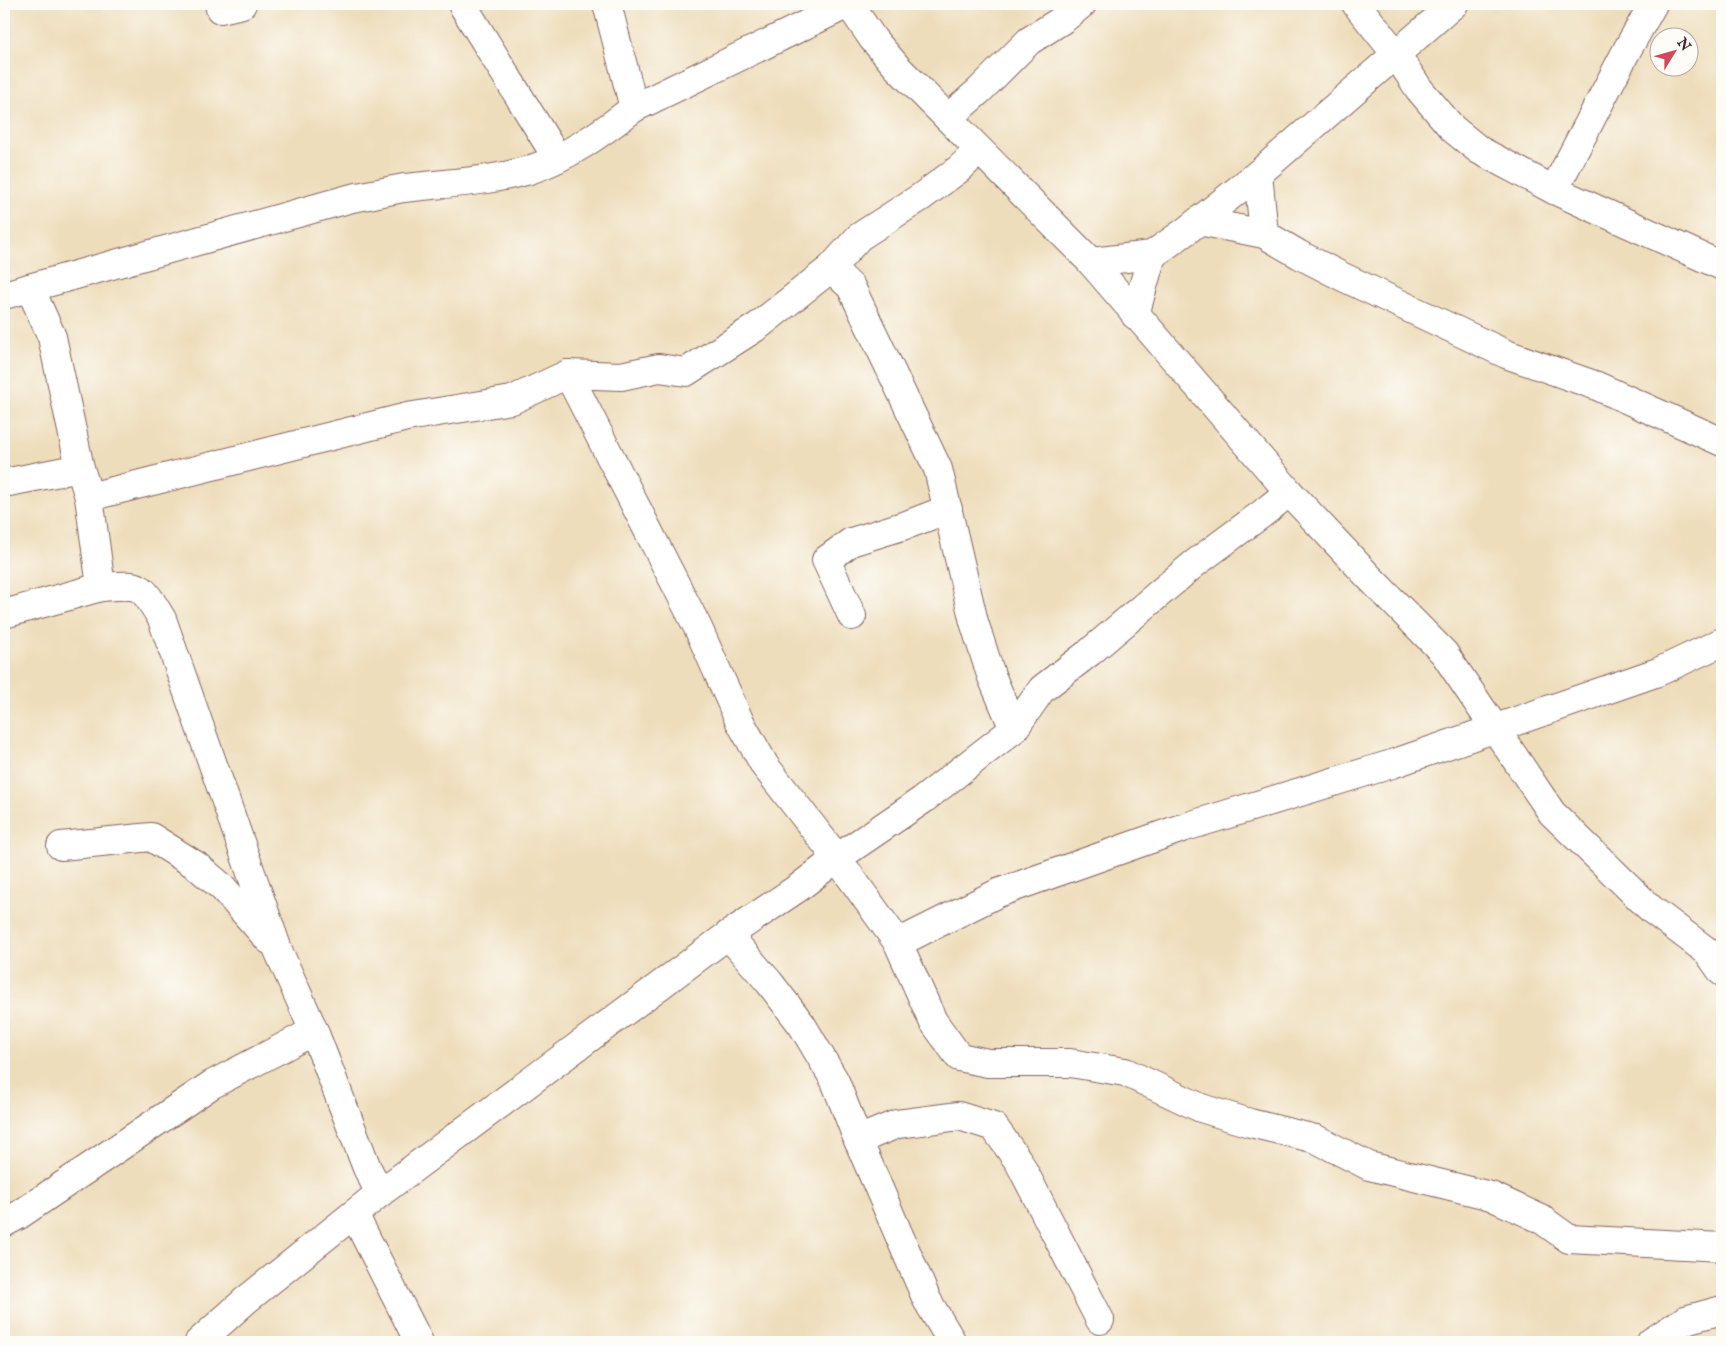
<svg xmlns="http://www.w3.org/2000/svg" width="1726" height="1346" font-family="'IM FELL English',serif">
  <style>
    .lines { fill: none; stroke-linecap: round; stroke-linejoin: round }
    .minor-casing { stroke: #83625d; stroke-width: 30 }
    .minor { stroke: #fff; stroke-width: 28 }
  </style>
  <rect width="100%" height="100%" fill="#fdfcf7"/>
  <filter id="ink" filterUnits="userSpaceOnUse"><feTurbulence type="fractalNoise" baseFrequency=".02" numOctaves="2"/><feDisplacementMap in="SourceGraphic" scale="10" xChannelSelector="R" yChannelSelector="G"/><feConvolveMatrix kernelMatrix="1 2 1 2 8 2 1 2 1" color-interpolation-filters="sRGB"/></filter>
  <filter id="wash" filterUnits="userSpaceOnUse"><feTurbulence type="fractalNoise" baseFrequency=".0096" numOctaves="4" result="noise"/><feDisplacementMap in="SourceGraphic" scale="20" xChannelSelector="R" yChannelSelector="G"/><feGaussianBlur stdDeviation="1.12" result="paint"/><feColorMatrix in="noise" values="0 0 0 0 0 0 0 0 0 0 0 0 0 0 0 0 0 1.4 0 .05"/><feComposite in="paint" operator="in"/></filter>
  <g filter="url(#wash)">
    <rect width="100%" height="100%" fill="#edb"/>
  </g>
  <g filter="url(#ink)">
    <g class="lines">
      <defs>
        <g id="minor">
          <path d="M 462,4 L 557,158"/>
          <path d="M 607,4 L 634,108"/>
          <path d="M 849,4 L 873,39 L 897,67 L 1091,262 L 1289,492 L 1369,577 L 1444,653 L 1552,813 L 1651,909 L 1708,952 L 1722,972"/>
          <path d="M 1356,4 L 1396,54 L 1419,89 L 1453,129 L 1479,150 L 1554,190 L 1722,266"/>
          <path d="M 220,9 L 242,4"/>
          <path d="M 948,118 L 980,90 L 1029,41 L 1065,18 L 1082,4"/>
          <path d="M 1258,174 L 1264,234"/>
          <path d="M 1554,190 L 1627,50 L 1653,4"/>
          <path d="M 1199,221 L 1264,234 L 1300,255 L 1343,277 L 1506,354 L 1597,386 L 1722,442"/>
          <path d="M 1091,262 L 1152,255 L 1186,231 L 1258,174 L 1454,4"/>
          <path d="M 831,268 L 851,287 L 938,469 L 974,622 L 991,675 L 1014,729"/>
          <path d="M 4,295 L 352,198 C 369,195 387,191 404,188 C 446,183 488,182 529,170 C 567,158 603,132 634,108 L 848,4"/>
          <path d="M 1135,315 L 1152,255"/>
          <path d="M 568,374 L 698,628 L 739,720 L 765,766 L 837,858 L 898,943 L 933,1021 L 959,1057 L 988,1063 L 1070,1063 L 1125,1072 L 1201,1108 L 1250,1123 L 1316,1139 L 1369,1166 L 1491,1196 L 1541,1219 L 1569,1239 L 1722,1247"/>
          <path d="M 4,483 L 80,468"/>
          <path d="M 89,497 L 407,417 L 512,400 L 568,374 L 621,376 L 659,368 L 686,372 L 758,326 L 831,268 L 859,237 L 921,197 L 959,169 L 979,150"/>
          <path d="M 101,587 C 143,584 140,583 162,619 L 278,950 L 314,1031 L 367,1168 L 380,1193"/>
          <path d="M 4,614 L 101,587 L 89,497 L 80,468 L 52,337 L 30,288"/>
          <path d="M 852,616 L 826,560 L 851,542 L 909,524 L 948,509"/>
          <path d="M 61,846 L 151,837 L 197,866 L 223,888 L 269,940"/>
          <path d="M 728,935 L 769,982 L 802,1025 L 835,1081 L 858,1140 L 927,1300 L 952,1342"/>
          <path d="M 898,943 L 998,893 L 1182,828 L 1392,764 L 1658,672 L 1722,642"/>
          <path d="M 858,1140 L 897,1124 L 959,1116 L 994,1127 L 1019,1162 L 1100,1320"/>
          <path d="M 354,1214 L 419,1342"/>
          <path d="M 4,1223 L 19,1215 L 211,1085 L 314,1031"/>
          <path d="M 199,1342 L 246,1300 L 380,1193 L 728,935 L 798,888 L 837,858 L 924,799 L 1014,729 L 1042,689 L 1090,652 L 1194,564 L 1263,513 L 1289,492"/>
          <path d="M 1651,1342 L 1685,1320 L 1722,1310"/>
        </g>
      </defs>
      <use href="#minor" class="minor-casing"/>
      <use href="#minor" class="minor"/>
    </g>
  </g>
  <rect width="1726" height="1346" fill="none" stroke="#fdfcf7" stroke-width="20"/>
  <g transform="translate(1674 52) rotate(53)"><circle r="24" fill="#fdfcf7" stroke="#b5a4a5"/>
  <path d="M0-4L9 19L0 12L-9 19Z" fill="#d1495b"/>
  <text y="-8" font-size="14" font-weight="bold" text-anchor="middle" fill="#4a1f2b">N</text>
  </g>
</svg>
